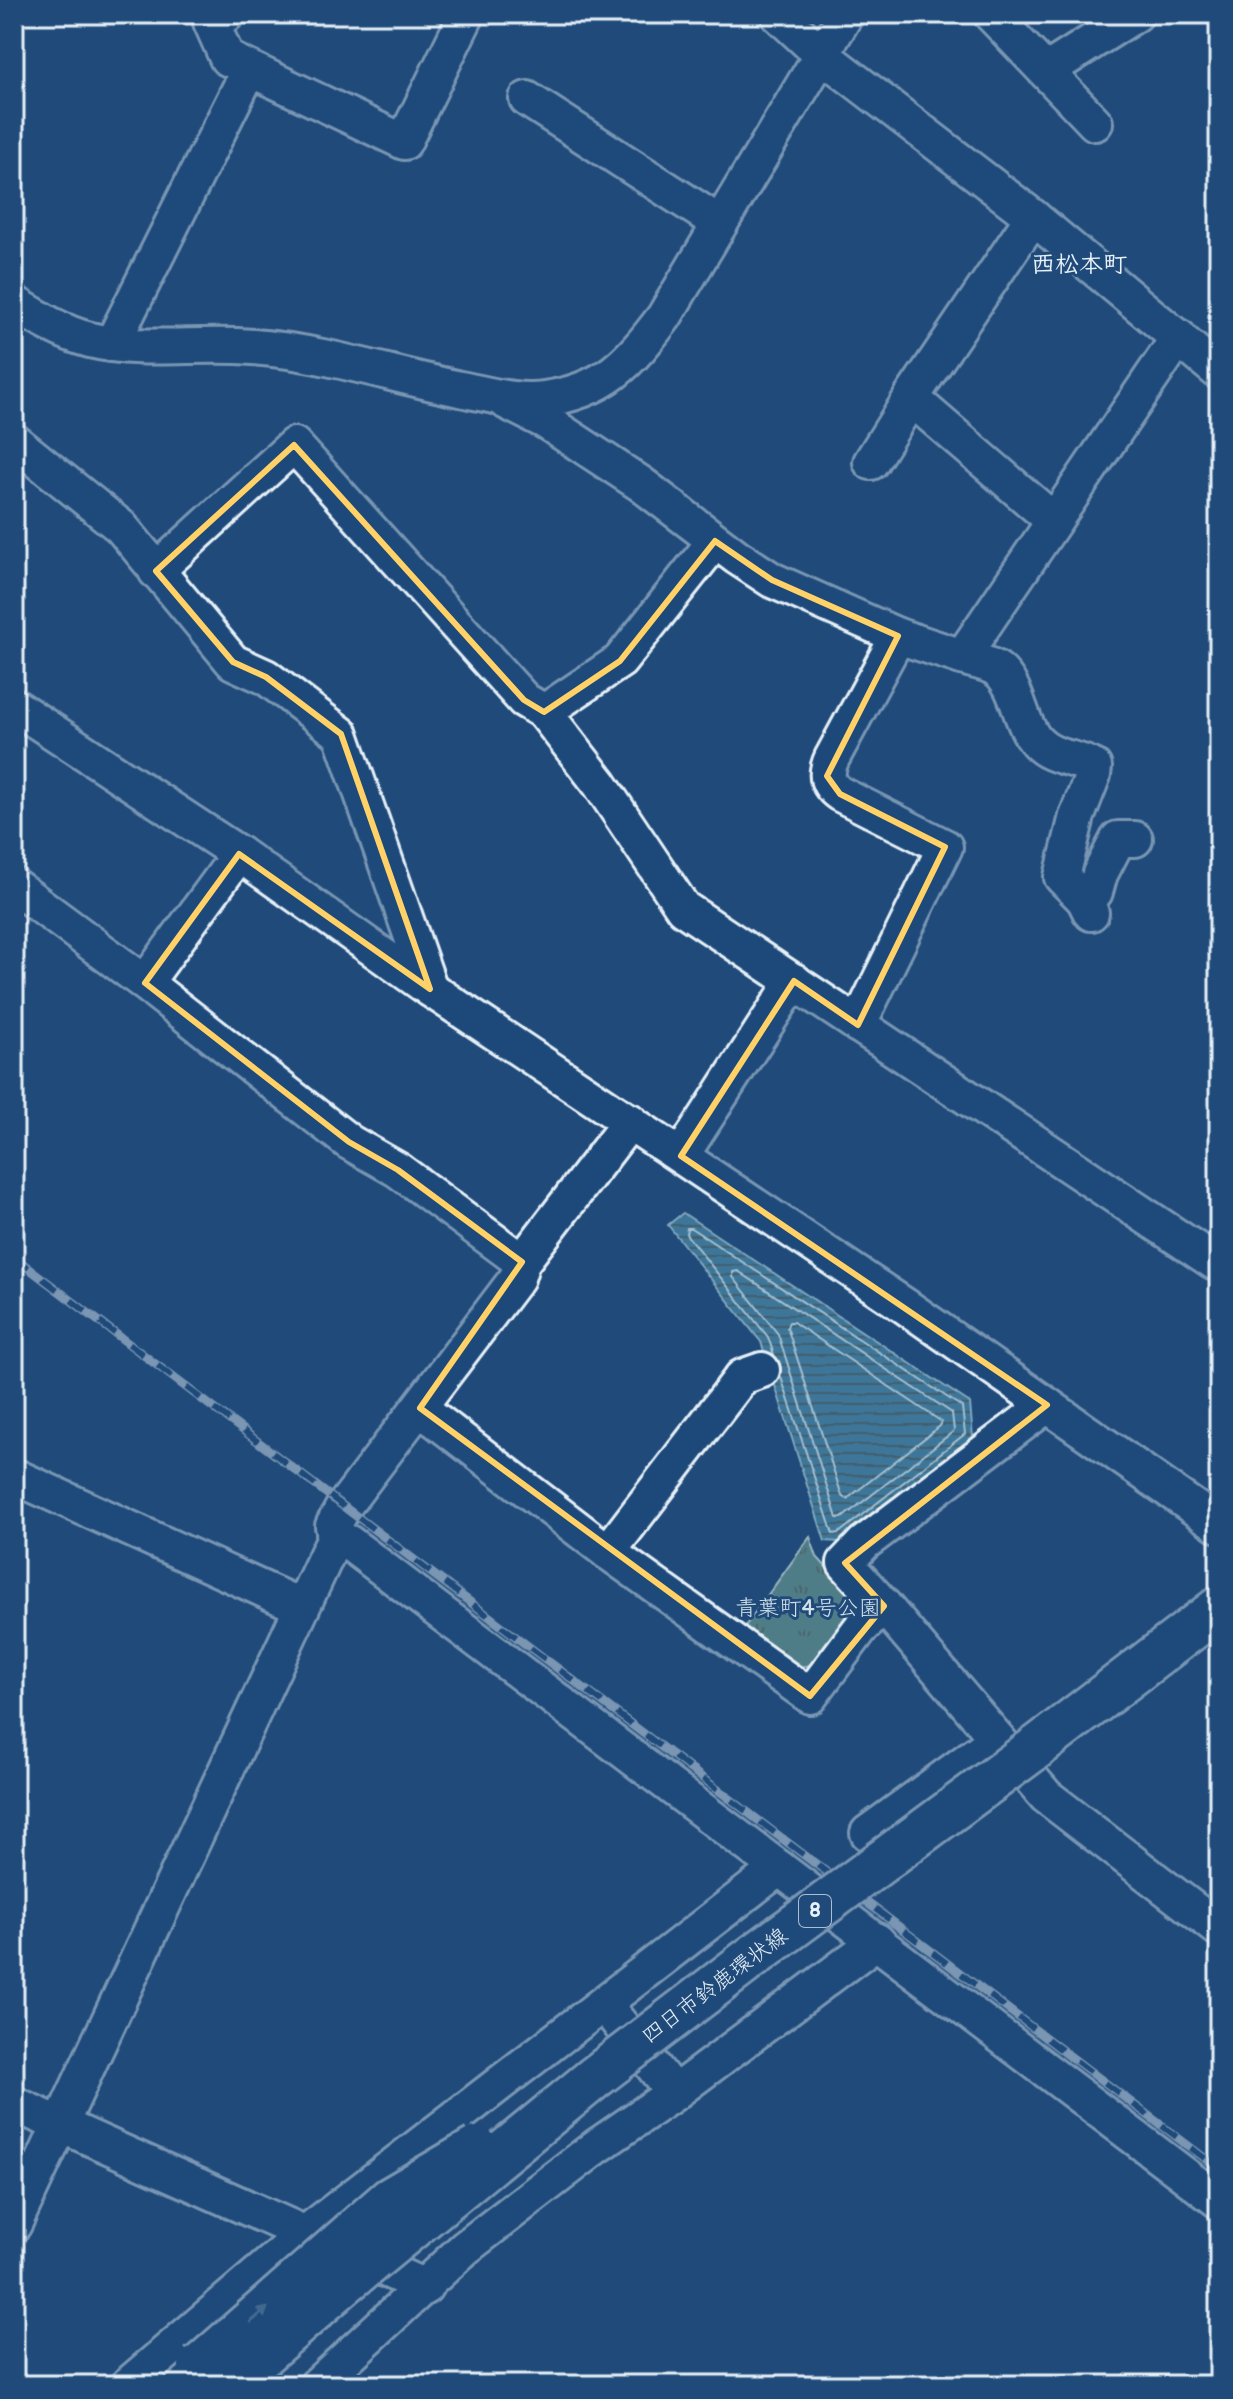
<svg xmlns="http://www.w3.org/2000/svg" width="1233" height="2399" font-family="'Balsamiq Sans','Klee One',sans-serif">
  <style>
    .park { fill: url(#park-tufts); stroke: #9cb7c0; stroke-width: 2 }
    .water { fill: url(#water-rules); stroke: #82a7be; stroke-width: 2 }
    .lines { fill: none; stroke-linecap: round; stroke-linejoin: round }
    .shore { stroke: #a4c0d2; stroke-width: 2 }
    .minor-casing { stroke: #e8f1f8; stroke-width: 40 }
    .major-casing { stroke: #e8f1f8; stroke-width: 48 }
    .minor { stroke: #1f4a7a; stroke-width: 34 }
    .major { stroke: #1f4a7a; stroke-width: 42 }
    .rail-casing { stroke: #e8f1f8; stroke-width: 9 }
    .rail { stroke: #1f4a7a; stroke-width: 6; stroke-dasharray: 18; stroke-linecap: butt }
    .major-bridge-casing { stroke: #e8f1f8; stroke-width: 48; stroke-linecap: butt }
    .major-bridge { stroke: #1f4a7a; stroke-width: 42 }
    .oneway { fill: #6f8dac }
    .marked { fill: none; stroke: #ffd166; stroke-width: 6; stroke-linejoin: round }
    .labels { text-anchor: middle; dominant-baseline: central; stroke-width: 6; stroke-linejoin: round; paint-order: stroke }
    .shield { fill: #1f4a7a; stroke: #acbfd2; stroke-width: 2 }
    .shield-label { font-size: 20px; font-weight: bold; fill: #e8f1f8 }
    .park-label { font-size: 22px; fill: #d1e0e7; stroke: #1f4a7a }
    .street-label { font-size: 22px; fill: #e8f1f8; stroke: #1f4a7a }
    .neighbourhood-label { font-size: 24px; font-weight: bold; fill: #e8f1f8; stroke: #1f4a7a }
  </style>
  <defs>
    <pattern id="park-tufts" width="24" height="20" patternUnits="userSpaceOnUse" patternTransform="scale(2)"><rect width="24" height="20" fill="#4f7d87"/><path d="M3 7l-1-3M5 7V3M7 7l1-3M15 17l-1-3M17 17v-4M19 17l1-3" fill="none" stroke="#4b656c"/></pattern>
    <pattern id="water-rules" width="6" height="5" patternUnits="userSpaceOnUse" patternTransform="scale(2)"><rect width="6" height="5" fill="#3e7698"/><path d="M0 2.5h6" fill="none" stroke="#425f71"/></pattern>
  </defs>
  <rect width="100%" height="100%" fill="#1f4a7a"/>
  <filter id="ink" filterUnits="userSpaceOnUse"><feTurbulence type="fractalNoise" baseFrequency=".0125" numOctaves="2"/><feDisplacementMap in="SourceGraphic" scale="16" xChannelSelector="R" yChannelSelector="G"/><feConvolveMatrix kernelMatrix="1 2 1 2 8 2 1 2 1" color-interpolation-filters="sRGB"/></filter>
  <g filter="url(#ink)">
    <path class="park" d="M 810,1537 L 817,1557 L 857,1601 L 858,1608 L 816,1664 L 794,1668 L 743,1629 Z"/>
    <path class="water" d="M 683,1213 L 970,1403 L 973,1438 L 840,1542 L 825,1541 L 761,1342 L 668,1225 Z"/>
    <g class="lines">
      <g class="shore">
        <path d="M 738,1271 L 952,1413 L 954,1431 L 842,1518 L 837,1518 L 778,1334 L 733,1277 L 733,1272 Z"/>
        <path d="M 789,1322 L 793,1322 L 942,1422 L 940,1426 L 847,1499 L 842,1496 L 787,1327 Z"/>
        <path d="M 774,1355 L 768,1337 L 686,1234 L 687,1228 L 691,1228 L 962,1407 L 965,1434 L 839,1533 L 833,1534 L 780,1374"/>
      </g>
      <defs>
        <g id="minor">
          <path d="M 227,14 L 211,22 L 227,58 L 404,142 L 467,14"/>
          <path d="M 778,14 L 822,55 L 1033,217 L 1219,372"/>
          <path d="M 991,14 L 1095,123"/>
          <path d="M 1046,71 L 1136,14"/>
          <path d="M 527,99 L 719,223"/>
          <path d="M 1033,217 L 911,398 L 1054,521"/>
          <path d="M 14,303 C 38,318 62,333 90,340 C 143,353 199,342 253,347 C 323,352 391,375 460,389 C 486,394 517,403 544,399 C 605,391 629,363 664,317 L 846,14"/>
          <path d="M 112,344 L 249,70"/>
          <path d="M 507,402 L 545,421 L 641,484 L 737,557 L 772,580 L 898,636 L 962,657 L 1179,337"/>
          <path d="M 14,441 L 121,527 L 233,662 L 266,677 L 341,734 L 430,989"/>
          <path d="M 871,462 L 911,398"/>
          <path d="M 156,571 L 294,445 L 524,700 L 544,712 L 600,784 L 683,908 L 1219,1265"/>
          <path d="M 962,657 C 973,661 989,663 998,670 C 1019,687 1019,723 1037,742 C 1051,758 1075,757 1094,767 L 1093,775 L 1077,816 L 1062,877 L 1084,899 L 1091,913"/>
          <path d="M 14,706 L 239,854 L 430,989 L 905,1306 L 1219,1525"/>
          <path d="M 544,712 L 620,661 L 715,541"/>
          <path d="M 14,886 L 145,983 L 239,854"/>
          <path d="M 1084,899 L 1095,892 L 1100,874 L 1118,839 L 1135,839"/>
          <path d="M 145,983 L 349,1142 L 398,1170 L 522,1262"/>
          <path d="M 858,1025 L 945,847 L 840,794 C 826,784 825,773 832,758 L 898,636"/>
          <path d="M 681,1156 L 794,981"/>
          <path d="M 420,1408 L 608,1552 L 810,1696 L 860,1629 L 884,1606 L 1046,1796 L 1219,1929"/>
          <path d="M 14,1476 L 302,1607"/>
          <path d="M 335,1537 L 349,1543 L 1219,2201"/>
          <path d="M 608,1552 L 742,1377 L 762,1370"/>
          <path d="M 884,1606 L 845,1563 L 864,1543 L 1047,1405"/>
          <path d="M 868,1833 L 997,1739"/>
          <path d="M 605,2005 L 674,2093"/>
          <path d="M 14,2104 L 425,2287"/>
          <path d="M 14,2224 L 335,1537 L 333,1526 L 344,1506 L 517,1278 L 522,1262 L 630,1121"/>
          <path d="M 128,2385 L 306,2233 L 779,1868"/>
          <path d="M 317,2385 L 465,2248 L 596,2147 L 674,2093 L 877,1941"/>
        </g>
        <path id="major" d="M 1037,1747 L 1219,1608"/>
      </defs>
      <use href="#minor" class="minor-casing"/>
      <use href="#major" class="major-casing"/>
      <use href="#minor" class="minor"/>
      <use href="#major" class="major"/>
      <defs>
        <path id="rail" d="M 14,1257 L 1219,2169"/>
      </defs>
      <use href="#rail" class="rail-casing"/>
      <use href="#rail" class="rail"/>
      <defs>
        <g id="major-bridge">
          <path d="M 200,2366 L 390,2199 L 477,2148"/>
          <path d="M 228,2385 L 346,2282 L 594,2078 L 747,1961 L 1037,1747"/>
        </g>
      </defs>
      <use href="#major-bridge" class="major-bridge-casing"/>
      <use href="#major-bridge" class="major-bridge"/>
    </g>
    <defs><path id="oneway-solid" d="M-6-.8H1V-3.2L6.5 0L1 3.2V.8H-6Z" transform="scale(2)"/></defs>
    <use class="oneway" href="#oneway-solid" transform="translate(259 2315) rotate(-41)"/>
  </g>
  <path d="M0 0H1233V2399H0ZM 294,445 L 524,700 L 544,712 L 620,661 L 715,541 L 772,580 L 898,636 L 827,776 L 840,794 L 945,847 L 858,1025 L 794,981 L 681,1156 L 1047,1405 L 845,1563 L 884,1606 L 810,1696 L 420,1408 L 522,1262 L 398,1170 L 349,1142 L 145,983 L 239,854 L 430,989 L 341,734 L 266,677 L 233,662 L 156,571 Z" fill="#1f4a7a" fill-opacity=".55" fill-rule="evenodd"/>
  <path class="marked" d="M 294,445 L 524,700 L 544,712 L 620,661 L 715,541 L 772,580 L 898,636 L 827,776 L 840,794 L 945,847 L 858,1025 L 794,981 L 681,1156 L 1047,1405 L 845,1563 L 884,1606 L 810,1696 L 420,1408 L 522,1262 L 398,1170 L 349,1142 L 145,983 L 239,854 L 430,989 L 341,734 L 266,677 L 233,662 L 156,571 Z"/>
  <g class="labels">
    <rect class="shield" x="799" y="1895" width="32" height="32" rx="6"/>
    <g class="shield-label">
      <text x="815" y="1911">8</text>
    </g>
    <g class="park-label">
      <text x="808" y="1608">青葉町4号公園</text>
    </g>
    <g class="street-label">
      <text transform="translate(715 1986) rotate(-37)">四日市鈴鹿環状線</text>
    </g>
    <g class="neighbourhood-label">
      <text x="1079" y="264">西松本町</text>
    </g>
  </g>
  <rect width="1233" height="2399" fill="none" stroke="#1f4a7a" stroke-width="48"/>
  <rect x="24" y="24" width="1185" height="2351" fill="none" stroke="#e8f1f8" stroke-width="3" filter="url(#ink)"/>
</svg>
